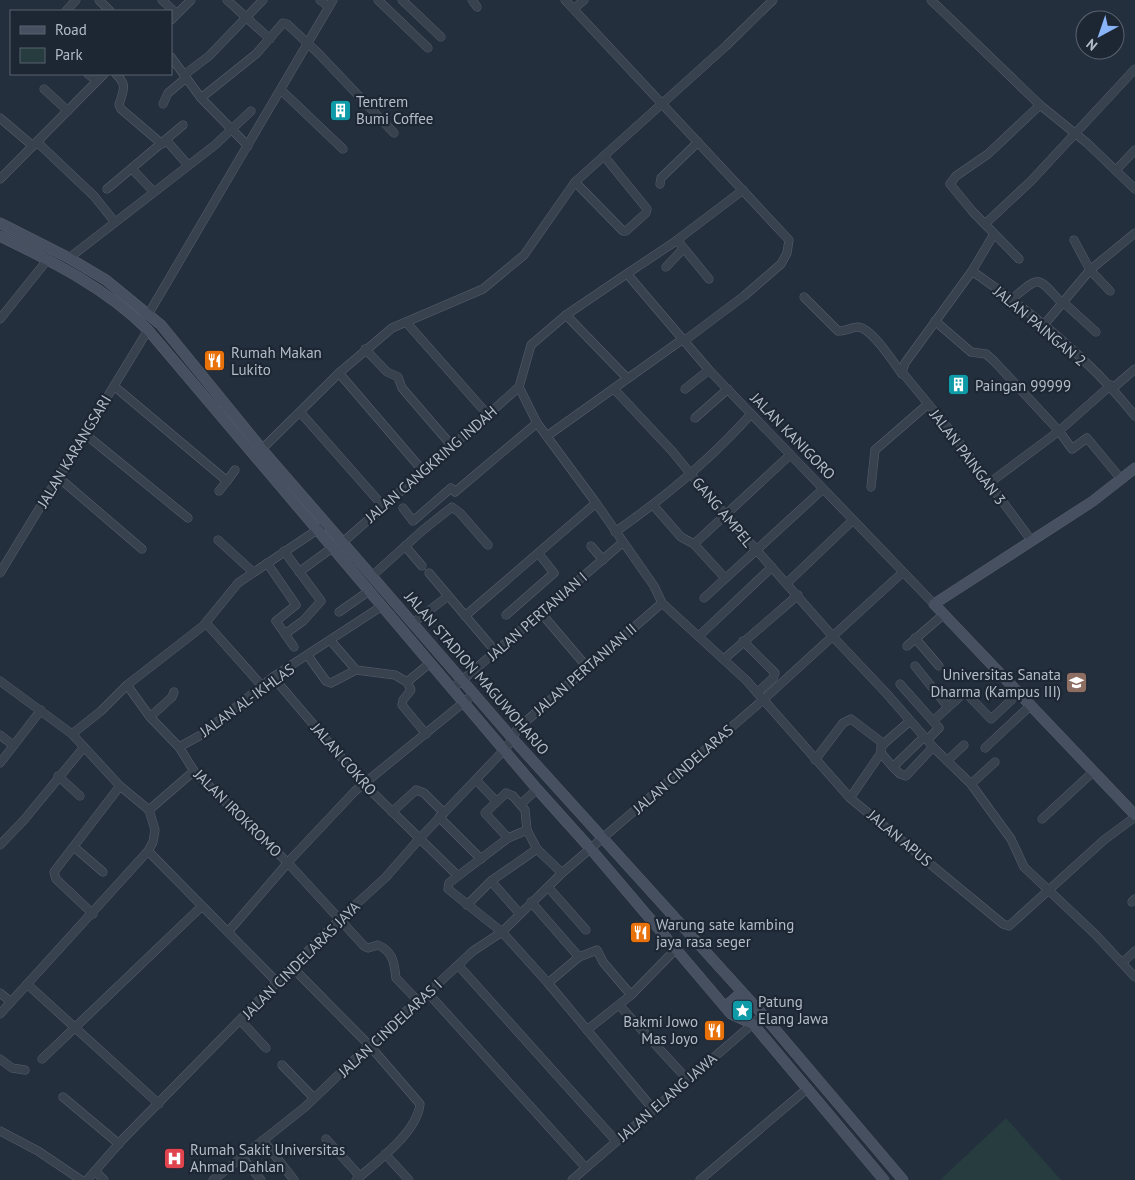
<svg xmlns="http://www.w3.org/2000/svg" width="1135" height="1180" font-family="'PT Sans',sans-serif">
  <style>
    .green { fill: #263c3f }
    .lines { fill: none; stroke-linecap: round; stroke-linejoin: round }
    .street-casing { stroke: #565f6c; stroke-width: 9 }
    .secondary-casing { stroke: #565f6c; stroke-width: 11 }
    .street { stroke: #38414e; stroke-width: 8 }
    .secondary { stroke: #465061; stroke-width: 10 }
    .labels { text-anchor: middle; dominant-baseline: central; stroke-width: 4.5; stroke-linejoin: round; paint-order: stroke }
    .poi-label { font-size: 15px; fill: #b4bcc9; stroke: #1d2633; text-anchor: start }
    .street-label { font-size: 15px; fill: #b4bcc9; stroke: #1d2633 }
  </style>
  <rect width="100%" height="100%" fill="#242f3e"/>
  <path class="green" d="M 1006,1118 L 1061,1180 L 940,1180 Z"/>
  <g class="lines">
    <defs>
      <g id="street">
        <path d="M 99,0 L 110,11"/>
        <path d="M 162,0 L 177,14"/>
        <path d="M 227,0 L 270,39"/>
        <path d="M 320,0 L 329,7"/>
        <path d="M 378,0 L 428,48"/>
        <path d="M 402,0 L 441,37"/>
        <path d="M 472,0 L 477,7"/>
        <path d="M 565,0 L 789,240 L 787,253 L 781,264 L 744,296 L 684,341"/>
        <path d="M 931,0 L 1040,105"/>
        <path d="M 574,9 L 584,0"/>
        <path d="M 66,11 L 76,0"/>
        <path d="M 171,20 L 191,0"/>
        <path d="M 171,57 L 201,98 L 248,146"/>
        <path d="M 88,74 L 97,81"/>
        <path d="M 116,74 C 128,86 123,90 119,105 L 121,109 L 162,144"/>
        <path d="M 184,75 L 209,56 L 263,0"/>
        <path d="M 44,89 L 68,111"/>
        <path d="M 281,90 L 343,149"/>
        <path d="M 201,98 L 256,54 L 283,23 L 287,24 L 318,53 L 394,133"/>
        <path d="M 163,104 L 168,93 L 186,78"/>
        <path d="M 0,118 L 33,146"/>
        <path d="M 166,140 L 188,165"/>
        <path d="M 37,142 L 94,196 L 114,221"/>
        <path d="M 132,169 L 153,191"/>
        <path d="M 1116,170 L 1135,150"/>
        <path d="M 0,179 L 104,74"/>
        <path d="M 575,182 L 623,231 L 626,231 L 646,213 L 647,209 L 604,156"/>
        <path d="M 660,184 L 661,178 L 698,142"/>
        <path d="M 107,189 L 183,125"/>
        <path d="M 985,224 L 1031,181 L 1135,69"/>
        <path d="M 994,234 L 972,271 C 1031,312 1090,359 1135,416"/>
        <path d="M 1074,240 L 1090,270 L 1110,291"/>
        <path d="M 69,258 L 215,145 L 251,111"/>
        <path d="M 1019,259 L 973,212 L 950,184 L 956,176 L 988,154 L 1040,105 L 1087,143 L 1135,189"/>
        <path d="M 666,267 L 683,249"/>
        <path d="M 972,271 L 905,363 L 902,372 L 952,433 L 1031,540"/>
        <path d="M 625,275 L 679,239"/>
        <path d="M 709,279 L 677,240 L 743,190"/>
        <path d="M 804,297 L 838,331 C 845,332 851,327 858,327 C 872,328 894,363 902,374"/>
        <path d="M 1012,299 C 1041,275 1036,276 1062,303"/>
        <path d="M 1063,302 L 1096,332"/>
        <path d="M 149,313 L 333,0"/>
        <path d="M 566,315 L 627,378"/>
        <path d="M 0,319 L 48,259"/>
        <path d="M 935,321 L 971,352 L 986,354 L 994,361 L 1059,431 L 1072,449 L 1087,438 L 1121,479"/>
        <path d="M 406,322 L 488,415"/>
        <path d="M 1043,326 L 1090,270 L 1135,233"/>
        <path d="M 365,349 L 387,372 L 398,377 L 402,388 L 452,446"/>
        <path d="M 339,373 L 423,471"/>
        <path d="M 114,386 L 227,481 L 219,491"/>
        <path d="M 1113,388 L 1135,369"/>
        <path d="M 614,389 L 672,451 L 707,494 L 836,640 L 887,694 L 934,748 L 971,784 L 1011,839 L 1024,867 L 1095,934 L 1135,977"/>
        <path d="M 685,389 L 709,370"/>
        <path d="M 300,412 L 383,506"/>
        <path d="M 695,418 L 728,389"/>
        <path d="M 85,434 L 188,518"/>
        <path d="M 547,436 L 683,339"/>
        <path d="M 262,449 L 339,373 L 392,328 L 483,289 L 524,255 L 575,182 L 726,46 L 773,0"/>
        <path d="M 58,477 L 142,549"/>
        <path d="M 227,481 L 235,470"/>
        <path d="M 988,484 L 1059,431 L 1111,385"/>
        <path d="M 871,487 L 875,450 L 928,404"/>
        <path d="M 653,505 L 681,537 L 694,544 L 725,578"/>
        <path d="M 403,508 L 413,521 L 451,488 L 455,492 L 537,423"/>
        <path d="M 615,532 C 664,498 711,459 751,414"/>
        <path d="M 218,540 L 253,572"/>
        <path d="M 343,542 L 519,387"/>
        <path d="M 694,544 L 790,455"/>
        <path d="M 405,546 L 422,566"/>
        <path d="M 591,546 L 603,560"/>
        <path d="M 284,551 L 321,601 L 303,621 L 285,634"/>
        <path d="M 267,563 L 296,605 L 276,621 L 294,647"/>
        <path d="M 299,572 L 332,548"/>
        <path d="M 0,573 L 148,330"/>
        <path d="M 429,573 L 496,652"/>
        <path d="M 372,576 L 423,530 L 452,507 L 460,513 L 488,545"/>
        <path d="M 787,583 L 853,520"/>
        <path d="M 704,598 L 823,489"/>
        <path d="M 934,604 L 709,370 L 628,275 L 625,275 L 566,315 L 531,345 L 519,387 L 537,423 L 596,503 L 654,586 L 662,603 L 746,680 L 850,798 L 1003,924 L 1009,926 L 1104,840 L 1135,817"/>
        <path d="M 339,612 L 369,591"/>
        <path d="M 541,613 L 587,667"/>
        <path d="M 506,615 L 554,573 L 539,554"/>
        <path d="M 465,616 L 596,503"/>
        <path d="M 206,623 L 263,687"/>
        <path d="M 413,623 L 448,596"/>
        <path d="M 699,636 L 772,567"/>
        <path d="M 915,638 L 939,666"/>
        <path d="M 331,641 L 356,670"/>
        <path d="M 743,641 L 775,673 L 773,678 L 757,693"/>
        <path d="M 907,646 L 944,614"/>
        <path d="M 308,656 L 326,681 L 331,683 L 356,670 L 395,675 L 407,682 L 430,663"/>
        <path d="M 724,659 L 798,595"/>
        <path d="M 915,666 L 948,707"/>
        <path d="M 273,677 L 364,784 L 458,876 L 449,883 L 448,889 L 502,932 L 548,983 L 653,1109"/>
        <path d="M 0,681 L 72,734 L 120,786 L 149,810 L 155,830 L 153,842 L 148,851 L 277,982"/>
        <path d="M 407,682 L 411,690 L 403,700 L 402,705 L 426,734"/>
        <path d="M 900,684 L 939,728 L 927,740"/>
        <path d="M 127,685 L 150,717 L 179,747 L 194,771 L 288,863 L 364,946 L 368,948 L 378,945 C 394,952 394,964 396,978 L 418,1001"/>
        <path d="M 452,689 L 622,543"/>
        <path d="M 150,717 L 172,697 L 174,692"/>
        <path d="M 934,720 L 965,692 L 991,719 L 1019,693"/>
        <path d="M 72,734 L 101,711 L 127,685 L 203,626 L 238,583 L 326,524"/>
        <path d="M 0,735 L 13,745"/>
        <path d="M 179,747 L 201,735 L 273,677 L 382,606"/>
        <path d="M 985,748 L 1031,705"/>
        <path d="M 881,753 L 893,767 L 924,737"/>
        <path d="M 815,760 L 843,723 L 851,719 L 884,744"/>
        <path d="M 947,761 L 964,745"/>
        <path d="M 0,763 L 41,710"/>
        <path d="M 893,767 L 900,774 L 906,776 L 933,747"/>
        <path d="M 58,776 L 80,796"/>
        <path d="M 476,780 L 496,801"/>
        <path d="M 971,784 L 995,762"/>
        <path d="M 850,798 L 881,753 L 881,746 L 910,721"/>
        <path d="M 521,804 L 537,789"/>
        <path d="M 149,810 L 194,771"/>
        <path d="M 392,812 L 416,790 L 424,793 L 444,813"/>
        <path d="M 439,817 L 481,859"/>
        <path d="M 1042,819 L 1094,771"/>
        <path d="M 508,838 L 485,813 L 506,793 L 513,796 L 525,810 L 527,830 L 537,849 L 562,873"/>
        <path d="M 0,845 L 24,820 L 84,747"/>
        <path d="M 74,847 L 103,872"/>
        <path d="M 458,876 L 508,838 L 527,830"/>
        <path d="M 491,881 L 537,849"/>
        <path d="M 548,887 L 586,930"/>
        <path d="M 531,902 L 579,957 L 597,950 L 603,962 L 631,995 L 587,1030"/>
        <path d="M 1132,902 L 1135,899"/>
        <path d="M 467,905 L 491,881 L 520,914"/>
        <path d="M 93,914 L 56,879 L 54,872 L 120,786"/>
        <path d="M 228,932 L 291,859 L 355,791 L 474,694"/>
        <path d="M 1122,963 L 1135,951"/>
        <path d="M 458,965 L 616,1141"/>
        <path d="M 293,968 L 370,1046 L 420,1104 C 417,1133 376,1162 356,1180"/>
        <path d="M 548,983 L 579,957"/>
        <path d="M 27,984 L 159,1104"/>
        <path d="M 0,993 L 10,1001"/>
        <path d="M 428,993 L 586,1168"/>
        <path d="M 631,995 L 676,949"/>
        <path d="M 619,1005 L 687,1079"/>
        <path d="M 0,1014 L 148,851"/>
        <path d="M 240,1020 L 266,1048"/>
        <path d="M 0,1059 L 12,1068 L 25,1070"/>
        <path d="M 42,1059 L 202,906"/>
        <path d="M 282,1065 L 314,1098"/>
        <path d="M 63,1097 L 119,1144"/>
        <path d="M 0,1131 L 38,1151 L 81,1180"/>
        <path d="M 326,1139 L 357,1173 L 358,1178"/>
        <path d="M 263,1140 L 294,1180"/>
        <path d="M 385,1154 L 409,1180"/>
        <path d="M 242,1157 L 261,1180"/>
        <path d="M 95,1171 L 104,1180"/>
        <path d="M 87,1180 L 123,1139 L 277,982 L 340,919 L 386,877 L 420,838 L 504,750 L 513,739 L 517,729 L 662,603"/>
        <path d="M 213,1180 L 305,1107 L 399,1017 L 428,993 L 473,951 L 502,932 L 562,873 L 763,700 L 903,572"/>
        <path d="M 572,1180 L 763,1015"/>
        <path d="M 700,1180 L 808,1088"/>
      </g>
      <g id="secondary">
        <path d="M 0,223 L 69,258 L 106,280 L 161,325 L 266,454 L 513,739 L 763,1015 L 903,1180"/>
        <path d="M 0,236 C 53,262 106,288 148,330 L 537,789 L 590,848 L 731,1014 L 753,1024 L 884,1180"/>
        <path d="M 1135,468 L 1093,501 L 934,604 L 1135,815"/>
        <path d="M 725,1007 L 741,993"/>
      </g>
    </defs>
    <use href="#street" class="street-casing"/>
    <use href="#secondary" class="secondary-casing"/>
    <use href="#street" class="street"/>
    <use href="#secondary" class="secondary"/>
  </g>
  <defs>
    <symbol id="building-square" viewBox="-11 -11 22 22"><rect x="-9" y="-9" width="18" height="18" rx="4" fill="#0f9aa8" stroke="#1d2633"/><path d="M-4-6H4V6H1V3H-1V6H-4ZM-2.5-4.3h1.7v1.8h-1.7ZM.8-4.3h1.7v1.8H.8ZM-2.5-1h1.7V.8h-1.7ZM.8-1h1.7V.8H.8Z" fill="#fff"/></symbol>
    <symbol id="restaurant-square" viewBox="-11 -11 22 22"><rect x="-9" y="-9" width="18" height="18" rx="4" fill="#e8710a" stroke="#1d2633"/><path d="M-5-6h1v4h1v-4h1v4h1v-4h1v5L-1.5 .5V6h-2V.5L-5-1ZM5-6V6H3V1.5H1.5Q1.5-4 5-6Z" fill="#fff"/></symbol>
    <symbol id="university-square" viewBox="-11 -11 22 22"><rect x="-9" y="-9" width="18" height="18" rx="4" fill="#8d6e63" stroke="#1d2633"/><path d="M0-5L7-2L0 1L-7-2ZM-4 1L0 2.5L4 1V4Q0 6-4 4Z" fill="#fff"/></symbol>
    <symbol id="sight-square" viewBox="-11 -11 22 22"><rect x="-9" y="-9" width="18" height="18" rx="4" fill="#0f9aa8" stroke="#1d2633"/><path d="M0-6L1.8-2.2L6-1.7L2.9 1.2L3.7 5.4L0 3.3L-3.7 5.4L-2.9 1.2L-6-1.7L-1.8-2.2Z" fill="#fff"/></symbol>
    <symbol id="hospital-square" viewBox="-11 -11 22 22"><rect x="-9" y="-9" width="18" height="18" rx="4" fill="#e0444e" stroke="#1d2633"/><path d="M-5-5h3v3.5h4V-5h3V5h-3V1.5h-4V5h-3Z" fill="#fff"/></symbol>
  </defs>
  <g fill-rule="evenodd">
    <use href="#building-square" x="328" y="98" width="25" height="25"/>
    <use href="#restaurant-square" x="202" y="348" width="25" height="25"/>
    <use href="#building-square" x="946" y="372" width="25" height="25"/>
    <use href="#university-square" x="1064" y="670" width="25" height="25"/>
    <use href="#restaurant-square" x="628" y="920" width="25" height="25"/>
    <use href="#sight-square" x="730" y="998" width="25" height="25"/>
    <use href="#restaurant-square" x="702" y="1018" width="25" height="25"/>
    <use href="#hospital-square" x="162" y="1146" width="25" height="25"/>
  </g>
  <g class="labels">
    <g class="poi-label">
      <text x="356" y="101">Tentrem<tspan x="356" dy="17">Bumi Coffee</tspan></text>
      <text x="231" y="352">Rumah Makan<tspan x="231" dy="17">Lukito</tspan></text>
      <text x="975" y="385">Paingan 99999</text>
      <text x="1061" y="674" text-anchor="end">Universitas Sanata<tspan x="1061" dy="17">Dharma (Kampus III)</tspan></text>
      <text x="656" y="924">Warung sate kambing<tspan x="656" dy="17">jaya rasa seger</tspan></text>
      <text x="758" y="1001">Patung<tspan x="758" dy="17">Elang Jawa</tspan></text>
      <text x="698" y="1021" text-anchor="end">Bakmi Jowo<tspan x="698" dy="17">Mas Joyo</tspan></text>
      <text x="190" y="1149">Rumah Sakit Universitas<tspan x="190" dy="17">Ahmad Dahlan</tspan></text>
    </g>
    <g class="street-label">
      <text transform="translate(1040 326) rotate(40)">JALAN PAINGAN 2</text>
      <text transform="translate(793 436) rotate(46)">JALAN KANIGORO</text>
      <text transform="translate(74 451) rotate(-59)">JALAN KARANGSARI</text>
      <text transform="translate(968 457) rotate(53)">JALAN PAINGAN 3</text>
      <text transform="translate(431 464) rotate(-41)">JALAN CANGKRING INDAH</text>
      <text transform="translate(723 512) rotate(50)">GANG AMPEL</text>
      <text transform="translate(537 616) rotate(-41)">JALAN PERTANIAN I</text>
      <text transform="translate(585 669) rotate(-41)">JALAN PERTANIAN II</text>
      <text transform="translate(477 673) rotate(49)">JALAN STADION MAGUWOHARJO</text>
      <text transform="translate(247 700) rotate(-36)">JALAN AL-IKHLAS</text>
      <text transform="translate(344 759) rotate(49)">JALAN COKRO</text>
      <text transform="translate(683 769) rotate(-41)">JALAN CINDELARAS</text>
      <text transform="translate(238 813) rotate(45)">JALAN IROKROMO</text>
      <text transform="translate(900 838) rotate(40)">JALAN APUS</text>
      <text transform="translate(301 960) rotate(-45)">JALAN CINDELARAS JAYA</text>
      <text transform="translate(390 1028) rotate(-43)">JALAN CINDELARAS I</text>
      <text transform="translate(667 1097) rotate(-41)">JALAN ELANG JAWA</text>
    </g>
  </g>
  <rect x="10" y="10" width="162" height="65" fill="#1d2633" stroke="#59626f"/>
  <rect x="20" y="26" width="25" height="8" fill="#465061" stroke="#59626f"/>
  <text x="55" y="35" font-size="15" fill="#b4bcc9">Road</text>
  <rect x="20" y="48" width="25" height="15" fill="#263c3f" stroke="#59626f"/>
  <text x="55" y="60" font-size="15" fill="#b4bcc9">Park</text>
  <g transform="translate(1100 35) rotate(220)"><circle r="24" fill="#1d2633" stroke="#59626f"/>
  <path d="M0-4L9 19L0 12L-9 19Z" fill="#8ab4f8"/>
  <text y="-8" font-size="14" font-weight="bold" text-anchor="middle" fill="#b4bcc9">N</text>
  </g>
</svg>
